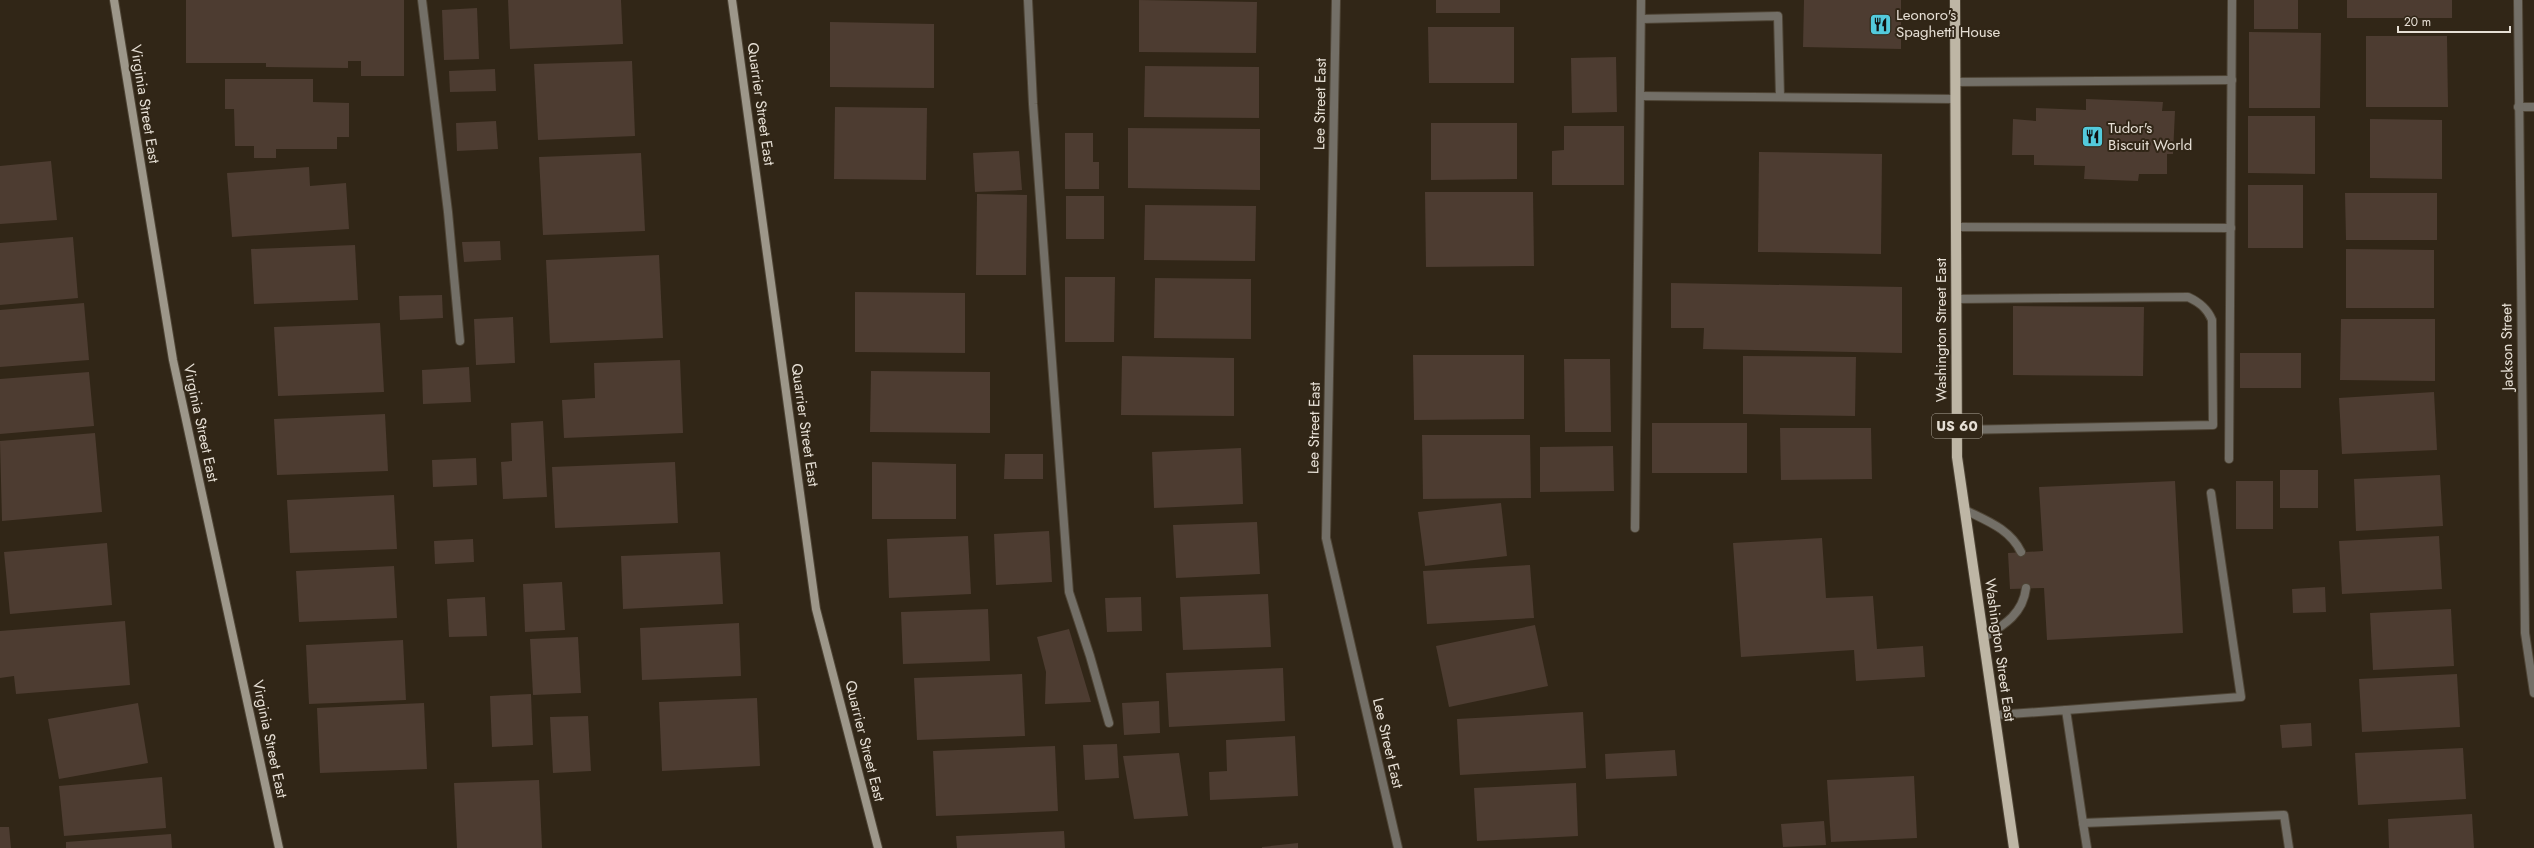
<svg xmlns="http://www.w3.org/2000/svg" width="2534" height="848" font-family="Jost,sans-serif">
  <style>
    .building { fill: #4d3c31 }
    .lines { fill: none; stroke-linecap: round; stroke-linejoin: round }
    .lane-casing { stroke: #4e4435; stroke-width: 10 }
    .street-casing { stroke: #4e4435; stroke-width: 10 }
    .secondary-casing { stroke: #4e4435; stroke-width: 10 }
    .primary-casing { stroke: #4e4435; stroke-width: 12 }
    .lane { stroke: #736f67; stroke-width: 8 }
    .street { stroke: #736f67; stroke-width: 8 }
    .secondary { stroke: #9d978a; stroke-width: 8 }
    .primary { stroke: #beb6a5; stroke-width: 10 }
    .labels { text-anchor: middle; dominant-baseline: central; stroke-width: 4; stroke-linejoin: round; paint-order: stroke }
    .shield { fill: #312617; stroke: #b0a89c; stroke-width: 1 }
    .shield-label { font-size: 14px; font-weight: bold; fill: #e6dfd5 }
    .poi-label { font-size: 15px; fill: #e6dfd5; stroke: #312617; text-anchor: start }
    .street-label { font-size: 15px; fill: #e6dfd5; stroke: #312617 }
  </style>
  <rect width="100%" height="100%" fill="#312617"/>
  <g class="building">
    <path d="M 186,0 L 404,0 L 404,76 L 361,76 L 361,61 L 348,61 L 348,68 L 266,67 L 266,63 L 186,63 Z"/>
    <path d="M 508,0 L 621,0 L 623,44 L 510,49 Z"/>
    <path d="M 1139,0 L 1257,2 L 1256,53 L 1139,52 Z"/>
    <rect x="1436" y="0" width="64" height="13"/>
    <path d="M 1804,0 L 1901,0 L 1901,49 L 1803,47 Z"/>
    <rect x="2254" y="0" width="44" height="29"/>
    <rect x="2347" y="0" width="105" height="18"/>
    <path d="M 477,8 L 479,59 L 444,60 L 442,10 Z"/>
    <path d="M 830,22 L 934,24 L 934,88 L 830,87 Z"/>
    <path d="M 1428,27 L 1514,27 L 1514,83 L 1429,83 Z"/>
    <path d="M 2249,32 L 2321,33 L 2320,108 L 2249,108 Z"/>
    <path d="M 2366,36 L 2447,36 L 2448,107 L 2366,107 Z"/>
    <path d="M 1616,57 L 1617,112 L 1572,113 L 1571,58 Z"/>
    <path d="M 632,61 L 635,136 L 538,140 L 534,64 Z"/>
    <path d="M 1145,66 L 1259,67 L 1259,118 L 1144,117 Z"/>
    <path d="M 495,69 L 496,91 L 450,92 L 449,71 Z"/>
    <path d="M 225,79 L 313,79 L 313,102 L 349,103 L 349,137 L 337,137 L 337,149 L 276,149 L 276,158 L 254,158 L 254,146 L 235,146 L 234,109 L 225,109 Z"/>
    <path d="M 2086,99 L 2163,102 L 2162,111 L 2175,111 L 2173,154 L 2167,154 L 2167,174 L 2139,174 L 2138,181 L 2084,179 L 2085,166 L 2034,165 L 2034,155 L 2012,155 L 2013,119 L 2036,121 L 2036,108 L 2086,110 Z"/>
    <path d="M 835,107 L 927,108 L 926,180 L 834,179 Z"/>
    <path d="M 2248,116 L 2315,116 L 2315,174 L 2248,173 Z"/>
    <path d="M 2370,119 L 2442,120 L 2442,179 L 2370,178 Z"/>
    <path d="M 496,121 L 498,149 L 457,151 L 456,123 Z"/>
    <path d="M 1431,123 L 1517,123 L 1517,179 L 1431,180 Z"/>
    <path d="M 1564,126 L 1624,126 L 1624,185 L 1552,185 L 1552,151 L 1564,150 Z"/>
    <path d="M 1128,128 L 1260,129 L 1260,190 L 1128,188 Z"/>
    <path d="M 1065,133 L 1093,133 L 1093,162 L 1099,162 L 1099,189 L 1065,189 Z"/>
    <path d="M 1019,151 L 1022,190 L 975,192 L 973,153 Z"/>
    <path d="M 1759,152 L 1882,154 L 1881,254 L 1758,252 Z"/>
    <path d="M 641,153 L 645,231 L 543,235 L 539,157 Z"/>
    <path d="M 51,161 L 57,220 L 0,224 L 0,166 Z"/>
    <path d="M 309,167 L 310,186 L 346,183 L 349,229 L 232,237 L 227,173 Z"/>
    <rect x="2248" y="185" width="55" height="63"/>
    <path d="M 1425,192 L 1533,192 L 1534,266 L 1426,267 Z"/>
    <path d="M 2345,193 L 2437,193 L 2437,240 L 2346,240 Z"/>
    <path d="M 977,194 L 1027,195 L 1026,275 L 976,275 Z"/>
    <rect x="1066" y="196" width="38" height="43"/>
    <path d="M 1145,205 L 1256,206 L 1255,261 L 1144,260 Z"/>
    <path d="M 73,237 L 78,298 L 0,305 L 0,243 Z"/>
    <path d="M 500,241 L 501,260 L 464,262 L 462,242 Z"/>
    <path d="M 355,245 L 358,300 L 254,304 L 251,249 Z"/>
    <path d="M 2346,249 L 2434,250 L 2434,308 L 2346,308 Z"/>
    <path d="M 659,255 L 663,338 L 550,343 L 546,260 Z"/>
    <path d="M 1065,277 L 1115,277 L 1114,342 L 1065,342 Z"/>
    <path d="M 1155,278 L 1251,279 L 1251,339 L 1154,338 Z"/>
    <path d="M 1671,283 L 1902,287 L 1902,353 L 1703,349 L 1704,328 L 1671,328 Z"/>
    <path d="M 855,292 L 965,293 L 965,353 L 855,352 Z"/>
    <path d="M 442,295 L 443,318 L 400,320 L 399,296 Z"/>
    <path d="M 84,303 L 89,360 L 0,367 L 0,310 Z"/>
    <path d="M 2013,306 L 2144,307 L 2143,376 L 2013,375 Z"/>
    <path d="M 513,317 L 515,363 L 476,365 L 474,319 Z"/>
    <path d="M 2341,319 L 2435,319 L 2435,381 L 2340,380 Z"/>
    <path d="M 380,323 L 384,392 L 278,396 L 274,327 Z"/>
    <rect x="2240" y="353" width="61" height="35"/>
    <path d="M 1413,355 L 1524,355 L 1524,419 L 1414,420 Z"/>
    <path d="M 1122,356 L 1234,358 L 1234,416 L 1121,415 Z"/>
    <path d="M 1743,356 L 1856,357 L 1855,416 L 1743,414 Z"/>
    <path d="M 1564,359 L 1610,359 L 1611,432 L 1565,432 Z"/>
    <path d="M 680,360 L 683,433 L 564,438 L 562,400 L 595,398 L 594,363 Z"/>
    <path d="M 469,367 L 471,402 L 423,404 L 422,370 Z"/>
    <path d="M 871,371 L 990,372 L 990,433 L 870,432 Z"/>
    <path d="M 89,372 L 94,426 L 0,434 L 0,379 Z"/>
    <path d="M 2434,392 L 2437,450 L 2342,454 L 2339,398 Z"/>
    <path d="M 385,414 L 388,471 L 277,475 L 274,419 Z"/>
    <path d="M 543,421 L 547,497 L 503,499 L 501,462 L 512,461 L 511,423 Z"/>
    <rect x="1652" y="423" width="95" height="50"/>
    <path d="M 1780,428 L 1871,428 L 1872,479 L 1781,480 Z"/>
    <path d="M 95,433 L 102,512 L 2,521 L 0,441 Z"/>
    <path d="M 1422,435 L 1530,435 L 1531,498 L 1423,499 Z"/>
    <path d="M 1613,446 L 1614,491 L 1540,492 L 1540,447 Z"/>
    <path d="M 1241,448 L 1243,504 L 1154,508 L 1152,452 Z"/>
    <path d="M 1005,454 L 1043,454 L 1043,479 L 1004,479 Z"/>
    <path d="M 476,458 L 477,485 L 433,487 L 432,460 Z"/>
    <path d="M 675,462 L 678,523 L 555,528 L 552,467 Z"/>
    <path d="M 872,462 L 956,464 L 956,519 L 872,519 Z"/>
    <rect x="2280" y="470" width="38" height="38"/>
    <path d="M 2440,475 L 2443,526 L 2356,531 L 2354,479 Z"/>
    <path d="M 2175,481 L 2183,633 L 2047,640 L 2044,588 L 2010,589 L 2008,553 L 2043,551 L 2039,487 Z"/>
    <rect x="2236" y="481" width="37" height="48"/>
    <path d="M 394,495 L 397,549 L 290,553 L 287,500 Z"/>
    <path d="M 1501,503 L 1507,556 L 1425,566 L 1418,512 Z"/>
    <path d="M 1257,522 L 1260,574 L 1176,578 L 1173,525 Z"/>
    <path d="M 1049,531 L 1052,582 L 996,585 L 994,534 Z"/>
    <path d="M 968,536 L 971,594 L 889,598 L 887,539 Z"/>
    <path d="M 2439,536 L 2442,589 L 2342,594 L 2339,541 Z"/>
    <path d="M 1822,538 L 1826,598 L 1873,596 L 1877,649 L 1923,646 L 1925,677 L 1856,681 L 1854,650 L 1741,657 L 1733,543 Z"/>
    <path d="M 473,539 L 474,562 L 435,564 L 434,541 Z"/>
    <path d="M 107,543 L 112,605 L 10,614 L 4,552 Z"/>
    <path d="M 720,552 L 723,604 L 623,609 L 621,556 Z"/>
    <path d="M 1530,565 L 1534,618 L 1427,624 L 1423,571 Z"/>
    <path d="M 394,566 L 397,618 L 299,622 L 296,571 Z"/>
    <path d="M 562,582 L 565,630 L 525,632 L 523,584 Z"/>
    <path d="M 2325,587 L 2326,612 L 2293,613 L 2292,589 Z"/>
    <path d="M 1268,594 L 1271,647 L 1183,650 L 1180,597 Z"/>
    <path d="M 485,597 L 487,636 L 449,637 L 447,599 Z"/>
    <path d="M 1141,597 L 1142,631 L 1107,632 L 1105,598 Z"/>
    <path d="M 988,609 L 990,661 L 903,664 L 901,612 Z"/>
    <path d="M 2451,609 L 2454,666 L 2373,670 L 2370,613 Z"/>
    <path d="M 125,621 L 130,685 L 16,694 L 14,676 L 0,678 L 0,631 Z"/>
    <path d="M 739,623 L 741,676 L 642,680 L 640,628 Z"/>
    <path d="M 1535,625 L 1548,686 L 1449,707 L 1436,646 Z"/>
    <path d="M 1069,629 L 1091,702 L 1045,704 L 1046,672 L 1037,637 Z"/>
    <path d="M 578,637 L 581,693 L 533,695 L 530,639 Z"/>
    <path d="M 403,640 L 406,700 L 309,704 L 306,645 Z"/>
    <path d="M 1283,668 L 1285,721 L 1169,727 L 1166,673 Z"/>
    <path d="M 1022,674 L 1025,736 L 917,740 L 914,678 Z"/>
    <path d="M 2457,674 L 2460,727 L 2362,732 L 2359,679 Z"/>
    <path d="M 531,694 L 533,745 L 492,747 L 490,696 Z"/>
    <path d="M 757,698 L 760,766 L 662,771 L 659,702 Z"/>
    <path d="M 1159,701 L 1160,733 L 1124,735 L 1122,703 Z"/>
    <path d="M 138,703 L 148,763 L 59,779 L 48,719 Z"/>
    <path d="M 424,703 L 427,769 L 320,773 L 317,708 Z"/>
    <path d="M 1583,712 L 1586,768 L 1460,775 L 1457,719 Z"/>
    <path d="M 588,716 L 591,771 L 553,773 L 550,717 Z"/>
    <path d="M 2311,723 L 2312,746 L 2282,748 L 2280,725 Z"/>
    <path d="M 1295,736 L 1298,796 L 1210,800 L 1209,772 L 1227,771 L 1226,740 Z"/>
    <path d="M 1117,744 L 1119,778 L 1085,780 L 1083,745 Z"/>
    <path d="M 1055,746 L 1058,811 L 936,816 L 933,751 Z"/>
    <path d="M 2463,748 L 2466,799 L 2358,805 L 2355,753 Z"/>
    <path d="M 1675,750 L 1677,776 L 1606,779 L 1605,754 Z"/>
    <path d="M 1179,753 L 1188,816 L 1134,819 L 1123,756 Z"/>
    <path d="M 1914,776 L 1917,838 L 1831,842 L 1827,780 Z"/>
    <path d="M 162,777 L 166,828 L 64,836 L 59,786 Z"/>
    <path d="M 539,780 L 542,848 L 457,848 L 454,783 Z"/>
    <path d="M 1576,783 L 1578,836 L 1477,841 L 1474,788 Z"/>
    <path d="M 2472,814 L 2474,848 L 2389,848 L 2388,819 Z"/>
    <path d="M 1824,821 L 1826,845 L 1783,847 L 1781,824 Z"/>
    <path d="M 0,827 L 9,827 L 11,848 L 0,848 Z"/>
    <path d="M 1064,831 L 1065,848 L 957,848 L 956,836 Z"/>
    <path d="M 171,834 L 172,848 L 66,848 L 66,842 Z"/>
    <path d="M 1298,843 L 1298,848 L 1262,848 L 1262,847 Z"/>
  </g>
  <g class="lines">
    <defs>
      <g id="lane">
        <path d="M 422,0 L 448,212 L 460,341"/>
        <path d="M 1028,0 L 1033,104 L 1069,592 L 1090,656 L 1109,723"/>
        <path d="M 1641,19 L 1778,16 L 1780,97"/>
        <path d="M 1955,82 L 2232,80"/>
        <path d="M 1640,96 L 1955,99"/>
        <path d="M 2518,107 L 2534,107"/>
        <path d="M 1956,227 L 2231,228"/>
        <path d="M 1956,299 L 2188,297 C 2199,302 2207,308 2212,320 L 2213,425 L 1957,430"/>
        <path d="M 2229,459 L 2232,0"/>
        <path d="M 1965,510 C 1987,521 2010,529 2021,552"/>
        <path d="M 1635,528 L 1641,0"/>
        <path d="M 1983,638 C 2004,625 2023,614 2026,588"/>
        <path d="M 2066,710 L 2241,697 L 2211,493"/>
        <path d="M 1995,715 L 2066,710 L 2083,823 L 2284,815 L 2289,848"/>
        <path d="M 2083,823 L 2087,848"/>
      </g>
      <g id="street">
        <path d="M 1336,0 L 1326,538 L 1398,848"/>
        <path d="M 2518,0 L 2525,633 L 2534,693"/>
      </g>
      <g id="secondary">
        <path d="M 114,0 L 173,360 L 279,848"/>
        <path d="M 732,0 L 816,609 L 878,848"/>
      </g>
      <path id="primary" d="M 1955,0 L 1957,457 L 2014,848"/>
    </defs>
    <use href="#lane" class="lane-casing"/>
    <use href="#street" class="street-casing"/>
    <use href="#secondary" class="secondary-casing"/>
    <use href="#primary" class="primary-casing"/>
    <use href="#lane" class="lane"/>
    <use href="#street" class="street"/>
    <use href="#secondary" class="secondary"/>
    <use href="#primary" class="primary"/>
  </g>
  <defs>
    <symbol id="restaurant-square" viewBox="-11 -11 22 22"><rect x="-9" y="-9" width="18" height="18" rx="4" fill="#53cadc" stroke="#312617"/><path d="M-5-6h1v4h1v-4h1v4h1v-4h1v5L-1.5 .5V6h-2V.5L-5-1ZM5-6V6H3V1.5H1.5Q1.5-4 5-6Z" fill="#111"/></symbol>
  </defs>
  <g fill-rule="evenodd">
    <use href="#restaurant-square" x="1868" y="12" width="25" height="25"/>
    <use href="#restaurant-square" x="2080" y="124" width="25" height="25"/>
  </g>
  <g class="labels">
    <rect class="shield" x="1932" y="414" width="50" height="24" rx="3"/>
    <g class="shield-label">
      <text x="1957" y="426">US 60</text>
    </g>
    <g class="poi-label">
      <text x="1896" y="15">Leonoro's<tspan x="1896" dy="17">Spaghetti House</tspan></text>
      <text x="2108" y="128">Tudor's<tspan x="2108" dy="17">Biscuit World</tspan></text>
    </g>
    <g class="street-label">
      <text transform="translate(145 104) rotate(81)">Virginia Street East</text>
      <text transform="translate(761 104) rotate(82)">Quarrier Street East</text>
      <text transform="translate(1320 104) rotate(-89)">Lee Street East</text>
      <text transform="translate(1941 330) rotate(-90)">Washington Street East</text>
      <text transform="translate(2507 347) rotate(-91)">Jackson Street</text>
      <text transform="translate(201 423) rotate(78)">Virginia Street East</text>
      <text transform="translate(805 425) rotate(82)">Quarrier Street East</text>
      <text transform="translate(1314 428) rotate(-89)">Lee Street East</text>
      <text transform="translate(2000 650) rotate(82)">Washington Street East</text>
      <text transform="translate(270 739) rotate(78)">Virginia Street East</text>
      <text transform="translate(865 741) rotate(76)">Quarrier Street East</text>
      <text transform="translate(1388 743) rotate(77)">Lee Street East</text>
    </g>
  </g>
  <path d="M2398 26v6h112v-6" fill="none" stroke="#e6dfd5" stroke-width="2"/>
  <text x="2404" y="26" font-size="12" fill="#e6dfd5" stroke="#312617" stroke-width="3" paint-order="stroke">20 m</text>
</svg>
